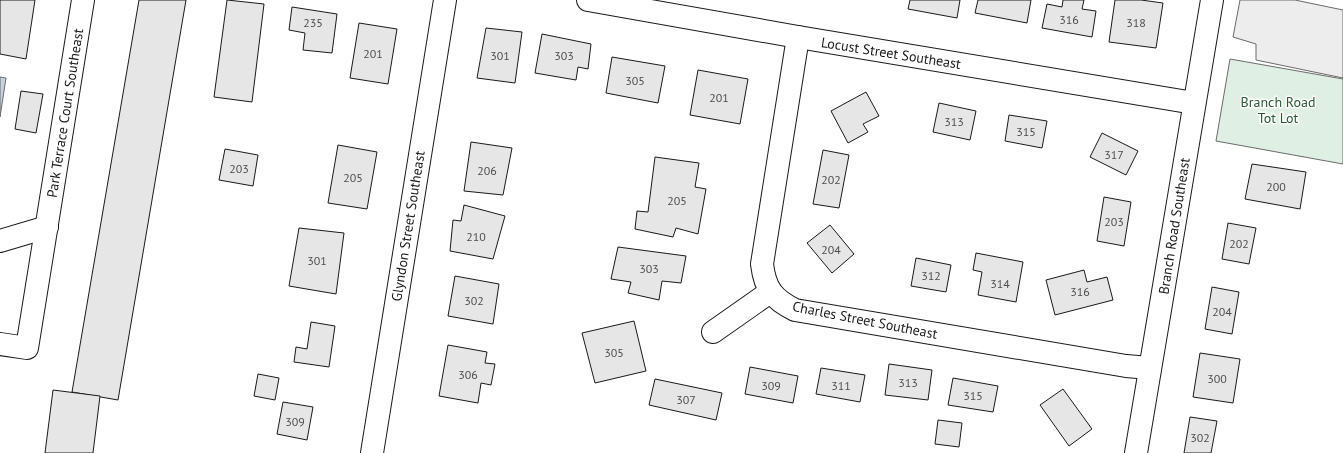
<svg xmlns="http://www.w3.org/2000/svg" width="1343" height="453" font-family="'PT Sans',sans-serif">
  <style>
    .green { fill: #e0efe3; stroke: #6a6a6a }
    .parking { fill: #ededed; stroke: #6a6a6a }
    .water { fill: #c6d2dc; stroke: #6a6a6a }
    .building { fill: #e6e6e6; stroke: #1a1a1a }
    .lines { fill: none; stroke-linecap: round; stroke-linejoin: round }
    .minor-casing { stroke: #1a1a1a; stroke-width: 24 }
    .minor { stroke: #fff; stroke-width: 22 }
    .labels { text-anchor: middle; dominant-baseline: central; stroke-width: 3; stroke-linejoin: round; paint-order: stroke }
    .number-label { font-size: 12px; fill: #4d4d4d }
    .street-label { font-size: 14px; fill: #1a1a1a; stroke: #fff }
    .park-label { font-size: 14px; fill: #2b5a34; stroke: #fff }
  </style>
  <rect width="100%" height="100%" fill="#fff"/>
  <path class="green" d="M 1230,59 L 1343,79 L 1343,164 L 1216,141 Z"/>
  <path class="parking" d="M 1240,0 L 1295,0 L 1343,10 L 1343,78 L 1256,60 L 1256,44 L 1233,37 Z"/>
  <path class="water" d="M 0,77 L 6,78 L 0,117 Z"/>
  <g class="building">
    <path d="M 0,0 L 35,0 L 26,59 L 0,54 Z"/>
    <path d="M 139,0 L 186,0 L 118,400 L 72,392 Z"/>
    <path d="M 227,0 L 264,4 L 252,102 L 214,97 Z"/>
    <path d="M 910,0 L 960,0 L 957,18 L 908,9 Z"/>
    <path d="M 978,0 L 1031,0 L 1027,23 L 975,13 Z"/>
    <path d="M 1063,0 L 1084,0 L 1082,9 L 1096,11 L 1092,37 L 1042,28 L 1047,4 L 1062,7 Z"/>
    <path d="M 1115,0 L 1141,0 L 1163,3 L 1156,48 L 1109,42 Z"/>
    <path d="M 292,7 L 337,14 L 332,53 L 303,50 L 305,33 L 289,30 Z"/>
    <path d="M 359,23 L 397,29 L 388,84 L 350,78 Z"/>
    <path d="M 486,28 L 522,32 L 515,83 L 477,78 Z"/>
    <path d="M 542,34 L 591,44 L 588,69 L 578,67 L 576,80 L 535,73 Z"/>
    <path d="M 612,57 L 665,66 L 658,103 L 606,93 Z"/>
    <path d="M 698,70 L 748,79 L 740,124 L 690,115 Z"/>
    <path d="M 21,91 L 43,94 L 36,133 L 15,129 Z"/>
    <path d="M 866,92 L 879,116 L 863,124 L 868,132 L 848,143 L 831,111 Z"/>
    <path d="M 939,103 L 976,111 L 970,140 L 933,132 Z"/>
    <path d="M 1009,115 L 1047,121 L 1042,148 L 1005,141 Z"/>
    <path d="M 1102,133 L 1138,151 L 1126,175 L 1090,157 Z"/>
    <path d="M 471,142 L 512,148 L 503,195 L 464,191 Z"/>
    <path d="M 338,145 L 377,152 L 367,209 L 328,203 Z"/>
    <path d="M 225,149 L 258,155 L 253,186 L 219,180 Z"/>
    <path d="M 823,150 L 849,155 L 839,208 L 813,204 Z"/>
    <path d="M 655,157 L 699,163 L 695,187 L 706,189 L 698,234 L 676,228 L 673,237 L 635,229 L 637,211 L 648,212 Z"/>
    <path d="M 1252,164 L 1306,172 L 1300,209 L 1245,199 Z"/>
    <path d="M 1104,197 L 1131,202 L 1124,246 L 1097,241 Z"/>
    <path d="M 464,205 L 505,216 L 493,259 L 450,251 L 453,220 L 461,221 Z"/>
    <path d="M 1228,223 L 1256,228 L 1249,264 L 1222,259 Z"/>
    <path d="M 830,225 L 854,254 L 832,273 L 807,243 Z"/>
    <path d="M 299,228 L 344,233 L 336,294 L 289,286 Z"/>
    <path d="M 618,247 L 686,256 L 681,283 L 662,281 L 659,300 L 628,293 L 631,282 L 611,279 Z"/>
    <path d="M 976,253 L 1023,262 L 1016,302 L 978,295 L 982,272 L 973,270 Z"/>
    <path d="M 916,258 L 951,265 L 946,292 L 911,286 Z"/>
    <path d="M 1084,270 L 1087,282 L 1107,277 L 1113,300 L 1055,315 L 1046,280 Z"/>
    <path d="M 455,276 L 499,284 L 493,324 L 448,316 Z"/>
    <path d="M 1212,287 L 1239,292 L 1232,334 L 1205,329 Z"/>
    <path d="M 634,321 L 646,371 L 595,383 L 582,333 Z"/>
    <path d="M 311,322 L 335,326 L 329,367 L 294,362 L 296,347 L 307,349 Z"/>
    <path d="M 448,345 L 487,352 L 485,363 L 495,364 L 491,385 L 481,383 L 478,403 L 439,396 Z"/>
    <path d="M 1200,353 L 1240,359 L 1233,403 L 1193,397 Z"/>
    <path d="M 889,364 L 932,370 L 928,400 L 885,395 Z"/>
    <path d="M 750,367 L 798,376 L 793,403 L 745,394 Z"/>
    <path d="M 821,368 L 865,375 L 860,402 L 816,394 Z"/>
    <path d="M 258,374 L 279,378 L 275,400 L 254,396 Z"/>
    <path d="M 953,378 L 998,386 L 993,412 L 948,405 Z"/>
    <path d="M 655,379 L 722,393 L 716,420 L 649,405 Z"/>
    <path d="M 1063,389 L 1092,429 L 1069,446 L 1040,405 Z"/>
    <path d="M 53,390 L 100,396 L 93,453 L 45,453 Z"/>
    <path d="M 283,402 L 313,407 L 307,440 L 277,434 Z"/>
    <path d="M 1190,417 L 1217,421 L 1211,453 L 1184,453 Z"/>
    <path d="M 938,420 L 962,423 L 959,447 L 935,444 Z"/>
  </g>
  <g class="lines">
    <defs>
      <g id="minor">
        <path d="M 588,0 L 798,37 L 1194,103"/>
        <path d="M 798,37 L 762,264 C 765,289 773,299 795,310 L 1126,366 L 1150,368"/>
        <path d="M 0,241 L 47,227"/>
        <path d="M 713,332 L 770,292"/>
        <path d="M 0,344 L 27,348 L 83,0"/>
        <path d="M 372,453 L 445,0"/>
        <path d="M 1136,453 L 1212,0"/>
      </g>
    </defs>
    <use href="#minor" class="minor-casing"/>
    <use href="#minor" class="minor"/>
  </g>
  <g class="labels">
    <g class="number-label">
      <text x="1069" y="19">316</text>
      <text x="313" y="22">235</text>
      <text x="1136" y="22">318</text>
      <text x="373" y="53">201</text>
      <text x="500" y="55">301</text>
      <text x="564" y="55">303</text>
      <text x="635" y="80">305</text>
      <text x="719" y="97">201</text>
      <text x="954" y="121">313</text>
      <text x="1026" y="131">315</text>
      <text x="1114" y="154">317</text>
      <text x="239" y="168">203</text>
      <text x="487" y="170">206</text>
      <text x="353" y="177">205</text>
      <text x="831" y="179">202</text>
      <text x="1276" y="186">200</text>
      <text x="677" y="200">205</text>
      <text x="1114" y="221">203</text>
      <text x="476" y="236">210</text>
      <text x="1239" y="243">202</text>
      <text x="831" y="249">204</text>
      <text x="317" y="260">301</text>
      <text x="649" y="268">303</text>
      <text x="931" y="275">312</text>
      <text x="1000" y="283">314</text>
      <text x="1080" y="291">316</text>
      <text x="474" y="300">302</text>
      <text x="1222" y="311">204</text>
      <text x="614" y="352">305</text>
      <text x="468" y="374">306</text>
      <text x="1217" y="378">300</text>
      <text x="908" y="382">313</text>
      <text x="771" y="385">309</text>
      <text x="841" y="385">311</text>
      <text x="973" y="395">315</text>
      <text x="686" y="399">307</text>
      <text x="295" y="421">309</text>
      <text x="1200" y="437">302</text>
    </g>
    <g class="street-label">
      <text transform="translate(891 53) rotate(9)">Locust Street Southeast</text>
      <text transform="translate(65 113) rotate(-81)">Park Terrace Court Southeast</text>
      <text transform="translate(408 226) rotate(-81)">Glyndon Street Southeast</text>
      <text transform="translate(1174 226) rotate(-81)">Branch Road Southeast</text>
      <text transform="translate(865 320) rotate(11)">Charles Street Southeast</text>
    </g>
    <g class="park-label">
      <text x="1278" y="102">Branch Road<tspan x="1278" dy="16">Tot Lot</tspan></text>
    </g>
  </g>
</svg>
